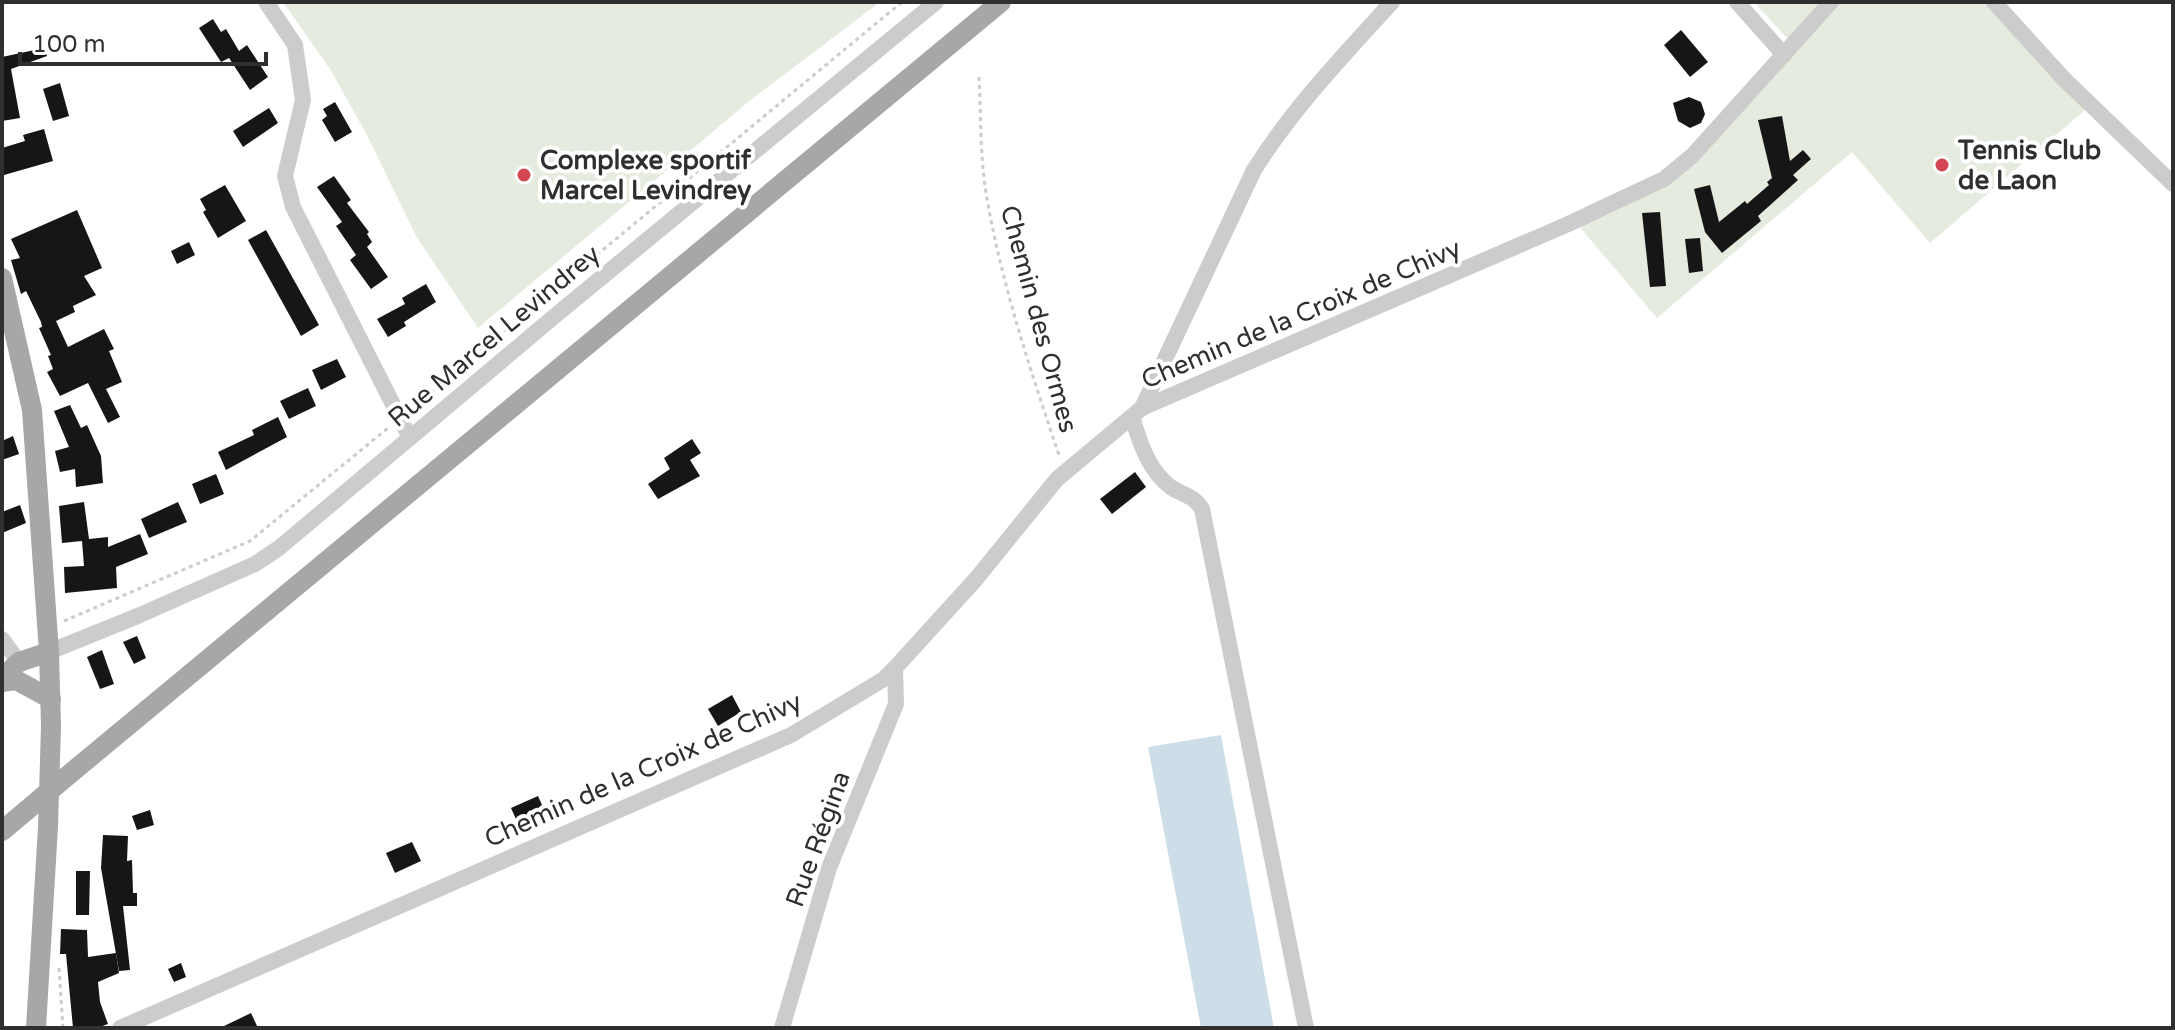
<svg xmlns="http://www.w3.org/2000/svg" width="2175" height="1030" font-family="'Varela Round',sans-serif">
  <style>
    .green { fill: #e5ebdf }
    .water { fill: #cddee8 }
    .building { fill: #161616 }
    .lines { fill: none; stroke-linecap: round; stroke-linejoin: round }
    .path { stroke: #ccc; stroke-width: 3; stroke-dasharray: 4 4; stroke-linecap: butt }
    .minor { stroke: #ccc; stroke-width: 16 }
    .major { stroke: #a7a7a7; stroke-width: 20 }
    .major-bridge { stroke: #a7a7a7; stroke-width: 20 }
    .poi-dot { fill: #d14652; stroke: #fff; stroke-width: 3 }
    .labels { text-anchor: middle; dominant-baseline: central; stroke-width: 8; stroke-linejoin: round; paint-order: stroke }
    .poi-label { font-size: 26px; font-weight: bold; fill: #2f2f2f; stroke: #fff; text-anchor: start }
    .street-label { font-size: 26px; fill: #2f2f2f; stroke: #fff }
  </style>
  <rect width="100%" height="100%" fill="#fff"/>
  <g class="green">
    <path d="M 283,2 L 880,2 L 753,98 L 478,328 L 416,236 L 367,135 L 330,69 Z"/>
    <path d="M 1754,2 L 1988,2 L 2082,103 L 2084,111 L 1930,243 L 1852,152 L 1657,318 L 1578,225 L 1678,177 L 1795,47 Z"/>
  </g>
  <path class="water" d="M 1221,735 L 1274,1028 L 1201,1028 L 1148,747 Z"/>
  <g class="building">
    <path d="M 213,19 L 221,32 L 226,29 L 239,51 L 247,45 L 268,77 L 250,90 L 229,58 L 221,62 L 199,28 Z"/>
    <path d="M 1681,30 L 1708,62 L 1690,77 L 1664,45 Z"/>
    <path d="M 44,48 L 47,56 L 11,69 L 20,118 L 2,121 L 2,57 Z"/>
    <path d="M 60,83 L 69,116 L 53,121 L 43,89 Z"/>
    <path d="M 1689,97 L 1701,102 L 1705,114 L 1701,123 L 1690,128 L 1678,121 L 1673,103 Z"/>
    <path d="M 335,102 L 352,132 L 335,142 L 322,120 L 327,116 L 323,109 Z"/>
    <path d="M 269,108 L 278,123 L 243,147 L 233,131 Z"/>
    <path d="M 1782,116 L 1790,161 L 1803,150 L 1811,159 L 1793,175 L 1798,180 L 1758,216 L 1761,221 L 1722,253 L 1705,232 L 1694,189 L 1710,185 L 1719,222 L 1745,201 L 1747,204 L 1769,185 L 1767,182 L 1772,178 L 1758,120 Z"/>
    <path d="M 44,129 L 53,161 L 4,175 L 2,148 L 25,141 L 23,135 Z"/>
    <path d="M 334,176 L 351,200 L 347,203 L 369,232 L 367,234 L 372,242 L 367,247 L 388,277 L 371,289 L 350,260 L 356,255 L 336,226 L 342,222 L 317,187 Z"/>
    <path d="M 225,185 L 246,221 L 218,238 L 203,212 L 206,210 L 200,199 Z"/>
    <path d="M 77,210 L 102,268 L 84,276 L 96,295 L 73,306 L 75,312 L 56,321 L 68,347 L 104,329 L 114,349 L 109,351 L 122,382 L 106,389 L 120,417 L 108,423 L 88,383 L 60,396 L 47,372 L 53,369 L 48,356 L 51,355 L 39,328 L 42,327 L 41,322 L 26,291 L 21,294 L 11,260 L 20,258 L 11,239 Z"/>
    <path d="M 1660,212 L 1666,286 L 1650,287 L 1642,213 Z"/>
    <path d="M 266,230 L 319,325 L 301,336 L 248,240 Z"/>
    <path d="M 1700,238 L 1703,271 L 1689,273 L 1685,239 Z"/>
    <path d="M 189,242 L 195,255 L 177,264 L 171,251 Z"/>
    <path d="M 426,284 L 436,302 L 404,322 L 406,326 L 388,337 L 377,319 L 405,304 L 402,298 Z"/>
    <path d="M 337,359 L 346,377 L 321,390 L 312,370 Z"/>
    <path d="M 308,388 L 316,406 L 289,419 L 280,401 Z"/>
    <path d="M 70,405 L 81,428 L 87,425 L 101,456 L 103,483 L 76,487 L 75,469 L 60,472 L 55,451 L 69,447 L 54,411 Z"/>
    <path d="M 278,417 L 287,437 L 226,470 L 218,452 L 254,435 L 252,430 Z"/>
    <path d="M 13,436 L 19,454 L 2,460 L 2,441 Z"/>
    <path d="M 692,439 L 701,453 L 690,460 L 700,476 L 658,499 L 648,484 L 670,469 L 664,458 Z"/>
    <path d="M 1135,472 L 1146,487 L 1112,514 L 1100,499 Z"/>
    <path d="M 216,474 L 224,494 L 200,504 L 192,484 Z"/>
    <path d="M 84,502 L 89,539 L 108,537 L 108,547 L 140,534 L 148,554 L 116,567 L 117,588 L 65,593 L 64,567 L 84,566 L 82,541 L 62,543 L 59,506 Z"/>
    <path d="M 178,502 L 187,522 L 149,538 L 141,519 Z"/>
    <path d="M 20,505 L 26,523 L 2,533 L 2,512 Z"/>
    <path d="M 137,636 L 146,658 L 134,664 L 123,642 Z"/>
    <path d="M 102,650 L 114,684 L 100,689 L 87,657 Z"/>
    <path d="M 732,695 L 741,712 L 718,726 L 708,709 Z"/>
    <path d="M 538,796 L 546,814 L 519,826 L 511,808 Z"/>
    <path d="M 150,810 L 154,825 L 137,830 L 132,816 Z"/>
    <path d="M 103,835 L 128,836 L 127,861 L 132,860 L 133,893 L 137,893 L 137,906 L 123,906 L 130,970 L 119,971 L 101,868 Z"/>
    <path d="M 412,842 L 421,861 L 395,873 L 386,853 Z"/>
    <path d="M 76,871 L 90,871 L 89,915 L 76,915 Z"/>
    <path d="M 61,929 L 87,930 L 88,957 L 116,953 L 119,973 L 98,982 L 100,1002 L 108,1024 L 97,1028 L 73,1028 L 66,954 L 60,954 Z"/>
    <path d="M 181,963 L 186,977 L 174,982 L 168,969 Z"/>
    <path d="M 251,1013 L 258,1028 L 220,1028 Z"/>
  </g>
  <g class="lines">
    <g class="path">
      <path d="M 979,77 C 981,116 980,156 986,193 C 1001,283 1031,372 1060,458"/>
      <path d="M 412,408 L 902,2"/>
      <path d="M 64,621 L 250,541 L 388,428"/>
      <path d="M 59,968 L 63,1028"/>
    </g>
    <g class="minor">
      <path d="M 266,2 L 295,45 L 303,100 L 285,176 L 293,207 L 410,438"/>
      <path d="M 1737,2 L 1784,55"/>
      <path d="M 1994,2 L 2064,79 L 2173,184"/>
      <path d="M 1142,408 L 1254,170 C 1293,108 1343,56 1392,2"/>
      <path d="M 1132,417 C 1140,442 1148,471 1172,488 C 1184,495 1194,496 1202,509 L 1306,1028"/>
      <path d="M 2,639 L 19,662"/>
      <path d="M 49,652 L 140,615 L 255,564 L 279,548 L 556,315 L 936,2"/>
      <path d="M 120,1028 L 791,735 L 884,679 L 895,668 L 976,579 L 1057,479 L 1142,408 L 1566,225 L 1664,179 L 1692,156 L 1831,2"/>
      <path d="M 782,1028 L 829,868 L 896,704 L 895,668"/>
    </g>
    <g class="major">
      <path d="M 2,278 L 32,410 L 49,652 L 51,726 L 48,827 L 36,1028"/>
      <path d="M 2,678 L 19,662 L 49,652"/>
      <path d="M 2,682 L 16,680 L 51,699"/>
      <path d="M 60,782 L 1001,2"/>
      <path d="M 2,831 L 27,810"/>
    </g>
    <path class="major-bridge" d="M 27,810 L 60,782"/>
  </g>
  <g class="poi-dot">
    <circle cx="1942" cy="165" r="8"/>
    <circle cx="524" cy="175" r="8"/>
  </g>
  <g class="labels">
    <g class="poi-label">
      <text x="1958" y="150">Tennis Club<tspan x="1958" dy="30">de Laon</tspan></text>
      <text x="540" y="160">Complexe sportif<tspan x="540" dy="30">Marcel Levindrey</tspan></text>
    </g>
    <g class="street-label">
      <text transform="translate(1301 314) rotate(-23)">Chemin de la Croix de Chivy</text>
      <text transform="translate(1039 319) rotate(75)">Chemin des Ormes</text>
      <text transform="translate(494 336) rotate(-40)">Rue Marcel Levindrey</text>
      <text transform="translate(643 770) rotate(-24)">Chemin de la Croix de Chivy</text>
      <text transform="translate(818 839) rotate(-70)">Rue Régina</text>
    </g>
  </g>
  <rect width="2175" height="1030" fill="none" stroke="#2f2f2f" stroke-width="8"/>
  <path d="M20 52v12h246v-12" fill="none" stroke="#2f2f2f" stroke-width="4"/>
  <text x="32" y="52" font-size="24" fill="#2f2f2f" stroke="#ffffff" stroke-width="6" paint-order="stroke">100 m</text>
</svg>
